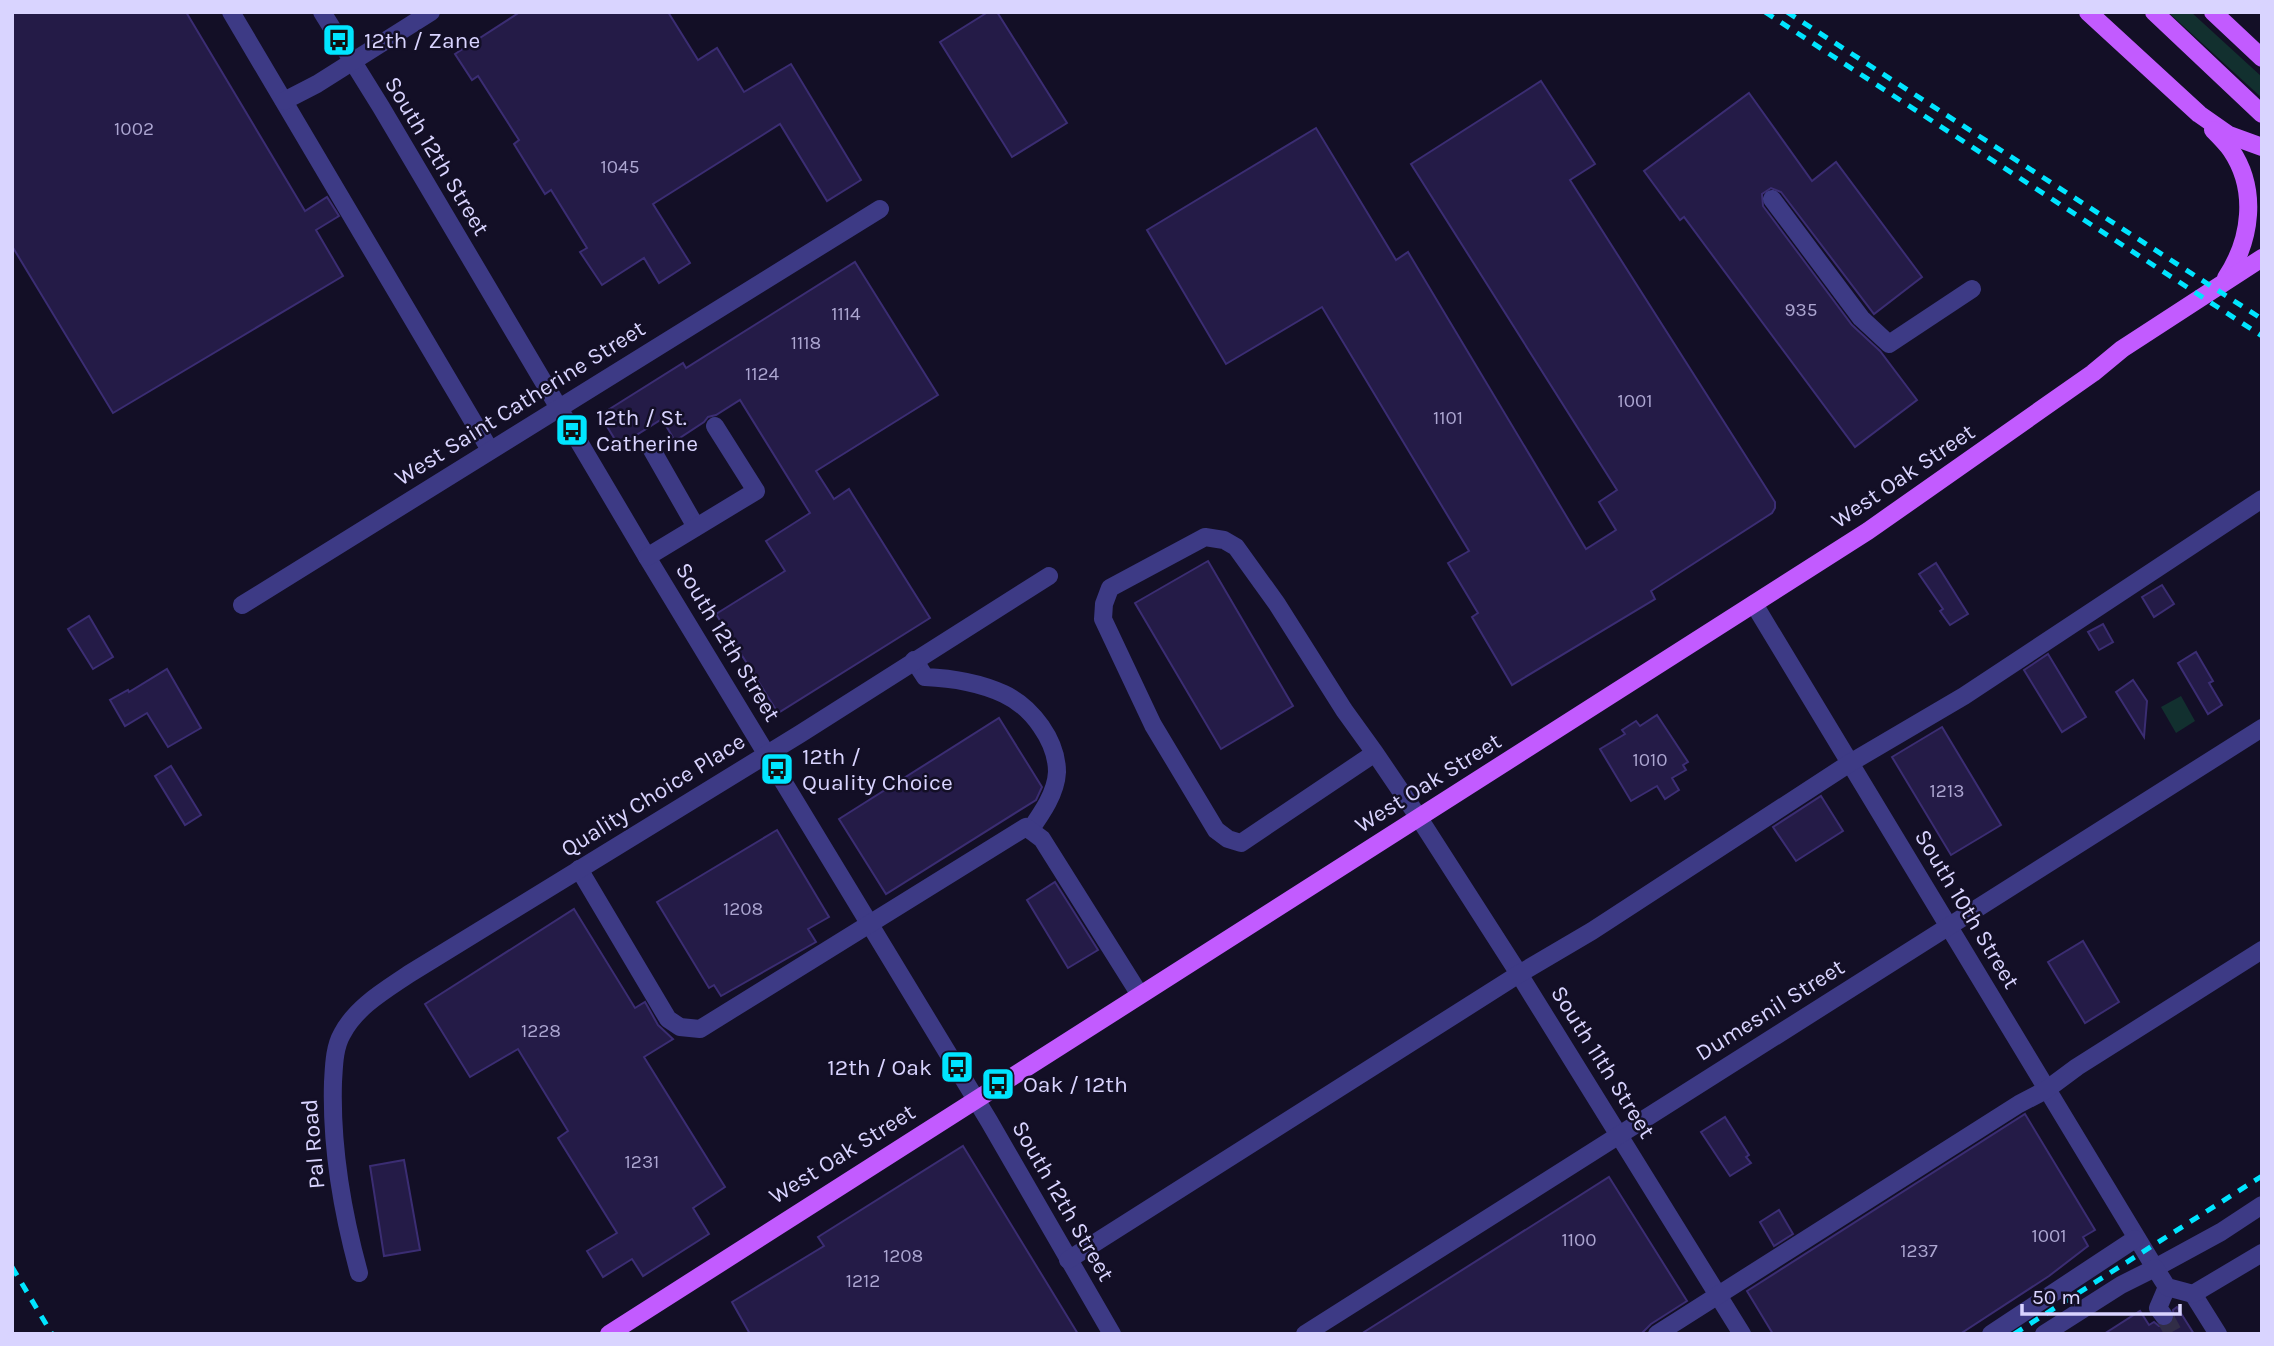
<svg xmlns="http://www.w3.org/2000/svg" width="2274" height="1346" font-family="Karla,sans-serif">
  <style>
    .green { fill: #12302f }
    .building { fill: #241b47; stroke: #3b2d73; stroke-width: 2 }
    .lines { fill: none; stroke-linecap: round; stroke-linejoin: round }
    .minor-tunnel { stroke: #312d47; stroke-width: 18; stroke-dasharray: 18 9; stroke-linecap: butt }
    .minor { stroke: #3d3a85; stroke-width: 18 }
    .major { stroke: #c25bff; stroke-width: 18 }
    .rail { stroke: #00e5ff; stroke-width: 5; stroke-dasharray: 10 9; stroke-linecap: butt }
    .labels { text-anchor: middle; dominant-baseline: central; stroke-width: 5; stroke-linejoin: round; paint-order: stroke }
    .number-label { font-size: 19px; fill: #aca6d1 }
    .poi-label { font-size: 23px; fill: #d9d4ff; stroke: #130f26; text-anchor: start }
    .street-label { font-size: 23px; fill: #d9d4ff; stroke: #130f26 }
  </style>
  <rect width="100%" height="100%" fill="#130f26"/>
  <g class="green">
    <path d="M 2168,12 L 2191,12 L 2262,77 L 2262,98 Z"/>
    <path d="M 2181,696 L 2195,721 L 2176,733 L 2161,707 Z"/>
  </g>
  <g class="building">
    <path d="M 12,12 L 186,12 L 305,211 L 327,197 L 339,216 L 316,230 L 343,276 L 113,413 L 12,246 Z"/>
    <path d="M 520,12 L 668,12 L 698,60 L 717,48 L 744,92 L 791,64 L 861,180 L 827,201 L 780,124 L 653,204 L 690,263 L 659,283 L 644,258 L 602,285 L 580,252 L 587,248 L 551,190 L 545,194 L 514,144 L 519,140 L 478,76 L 472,80 L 455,54 Z"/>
    <path d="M 988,12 L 997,12 L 1067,123 L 1012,157 L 940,42 Z"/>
    <path d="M 1541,81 L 1595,164 L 1570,180 L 1775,502 L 1775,508 L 1772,513 L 1651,591 L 1655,599 L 1512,685 L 1472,617 L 1478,613 L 1448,563 L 1469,551 L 1322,307 L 1226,364 L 1147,230 L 1316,128 L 1396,260 L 1408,252 L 1586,549 L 1616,530 L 1599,502 L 1617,490 L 1411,164 Z"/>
    <path d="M 1749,93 L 1812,181 L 1836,162 L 1922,277 L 1874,314 L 1781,192 L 1771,188 L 1762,194 L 1763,206 L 1852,325 L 1880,351 L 1917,400 L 1855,447 L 1684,217 L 1680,220 L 1644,171 Z"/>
    <path d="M 855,262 L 938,395 L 816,471 L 834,499 L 849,489 L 930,618 L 778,713 L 716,614 L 785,571 L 766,541 L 810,513 L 740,400 L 716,415 L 708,417 L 704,422 L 675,441 L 662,419 L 619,446 L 600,415 L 683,363 L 686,368 Z"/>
    <path d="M 1208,561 L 1293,706 L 1221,749 L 1135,603 Z"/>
    <path d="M 1936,563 L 1968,614 L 1950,625 L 1940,611 L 1943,609 L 1919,574 Z"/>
    <path d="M 2162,585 L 2174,604 L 2154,617 L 2142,597 Z"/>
    <path d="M 89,616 L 113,657 L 93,669 L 68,629 Z"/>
    <path d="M 2103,624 L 2113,642 L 2099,650 L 2088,632 Z"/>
    <path d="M 2196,652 L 2213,681 L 2209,683 L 2222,705 L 2208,714 L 2178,663 Z"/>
    <path d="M 2048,654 L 2086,717 L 2062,732 L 2024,670 Z"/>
    <path d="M 167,669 L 201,728 L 168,747 L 147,713 L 125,726 L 110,700 L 128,690 L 129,692 Z"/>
    <path d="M 2133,680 L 2147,701 L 2144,737 L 2116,692 Z"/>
    <path d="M 1657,715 L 1688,762 L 1683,765 L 1686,770 L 1672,778 L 1679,790 L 1665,799 L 1657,786 L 1631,801 L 1600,749 L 1625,734 L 1622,730 L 1636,721 L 1640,726 Z"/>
    <path d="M 999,718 L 1042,787 L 1036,800 L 886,894 L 839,819 Z"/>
    <path d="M 1942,727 L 2001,825 L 1951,855 L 1892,757 Z"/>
    <path d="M 171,766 L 201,815 L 185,825 L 155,776 Z"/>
    <path d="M 1821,796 L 1843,831 L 1796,861 L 1773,827 Z"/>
    <path d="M 777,830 L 829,917 L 808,929 L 816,942 L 721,996 L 714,985 L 709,988 L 657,902 Z"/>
    <path d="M 1055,882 L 1098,950 L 1068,968 L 1027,900 Z"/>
    <path d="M 574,909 L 635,1008 L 645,1002 L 658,1025 L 673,1039 L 644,1057 L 725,1187 L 693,1208 L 709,1234 L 643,1276 L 632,1259 L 603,1277 L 587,1251 L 617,1233 L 558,1138 L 568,1131 L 518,1049 L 470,1077 L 425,1004 Z"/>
    <path d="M 2083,941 L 2119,1002 L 2085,1023 L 2048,962 Z"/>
    <path d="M 2025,1114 L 2095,1230 L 2083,1237 L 2088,1246 L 2049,1276 L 1960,1334 L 1773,1334 L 1747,1291 Z"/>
    <path d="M 1725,1117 L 1749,1155 L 1746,1157 L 1751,1163 L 1730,1176 L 1701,1132 Z"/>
    <path d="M 963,1146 L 1078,1334 L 750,1334 L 732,1302 L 824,1246 L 818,1237 Z"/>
    <path d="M 404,1160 L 420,1250 L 384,1256 L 370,1166 Z"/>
    <path d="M 1609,1177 L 1687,1301 L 1651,1324 L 1641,1334 L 1361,1334 Z"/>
    <path d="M 1779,1210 L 1793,1234 L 1774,1246 L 1760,1222 Z"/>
    <path d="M 2177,1307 L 2194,1334 L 2104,1334 L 2140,1311 L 2149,1325 L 2154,1322 L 2159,1326 L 2166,1327 L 2174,1321 L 2173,1310 Z"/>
  </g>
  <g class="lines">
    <path class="minor-tunnel" d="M 2164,1316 L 2174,1334"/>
    <g class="minor">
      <path d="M 231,12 L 490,450"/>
      <path d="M 322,12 L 381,107 L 647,557 L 989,1121 L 1112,1334"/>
      <path d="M 284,101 L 317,84 L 431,12"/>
      <path d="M 1772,199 L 1861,318 L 1889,344 L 1972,289"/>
      <path d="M 652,450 L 696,527"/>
      <path d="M 647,557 L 756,491 L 715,426"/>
      <path d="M 1754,604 L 2155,1268 L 2221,1232 L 2262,1205"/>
      <path d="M 242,605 L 880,209"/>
      <path d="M 914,660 L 925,677 C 950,678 980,683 1004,694 C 1032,707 1057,741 1057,772 C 1056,793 1042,813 1030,830"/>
      <path d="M 1375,753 L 1344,710 L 1277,604 L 1236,547 L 1224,540 L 1205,537 L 1110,588 L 1104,604 L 1103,619 L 1153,725 L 1216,830 L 1228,839 L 1241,843 L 1375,753 L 1419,818 L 1519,974 L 1742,1334"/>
      <path d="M 579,869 L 668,1019 L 680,1027 L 700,1029 L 1026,827 L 1042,839 L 1140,995"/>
      <path d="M 1068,1260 L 1519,974 L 1592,931 L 1850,763 L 1964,696 L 2262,499"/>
      <path d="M 359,1273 C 342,1211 331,1147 333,1082 C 334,1067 334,1048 342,1034 C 356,1007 384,991 409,974 L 800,734 L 1049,576"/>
      <path d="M 2193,1294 L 2218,1334"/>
      <path d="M 2164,1316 L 2158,1308 L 2167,1287"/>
      <path d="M 1305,1334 L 2262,728"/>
      <path d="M 1657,1334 L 2019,1104 L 2046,1090 L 2077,1067 L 2262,950"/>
      <path d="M 1991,1334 L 2135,1239"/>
      <path d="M 2044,1334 L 2121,1285 L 2155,1268 L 2167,1287 L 2193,1294 L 2262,1253"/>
    </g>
    <g class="major">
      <path d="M 2088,12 L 2199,114 L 2229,135 L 2262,147"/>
      <path d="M 2154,12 L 2262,114"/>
      <path d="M 2213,12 L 2262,58"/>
      <path d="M 2213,130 C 2219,136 2226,143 2231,150 C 2258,190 2251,240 2226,278"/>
      <path d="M 609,1334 L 1868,531 L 2093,373 L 2122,349 L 2262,258"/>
    </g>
    <g class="rail">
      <path d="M 1765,12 L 2262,336"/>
      <path d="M 1787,12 L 2262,319"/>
      <path d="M 12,1267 L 52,1334"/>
      <path d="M 2014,1334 L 2262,1176"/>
    </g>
  </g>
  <defs>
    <symbol id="bus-square" viewBox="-11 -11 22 22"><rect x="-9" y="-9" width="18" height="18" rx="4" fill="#00e5ff" stroke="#130f26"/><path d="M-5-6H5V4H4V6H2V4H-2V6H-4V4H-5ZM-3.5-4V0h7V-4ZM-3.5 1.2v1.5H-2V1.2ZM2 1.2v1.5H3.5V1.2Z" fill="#111"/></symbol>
  </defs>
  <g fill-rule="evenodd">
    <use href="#bus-square" x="320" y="21" width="38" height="38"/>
    <use href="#bus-square" x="553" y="411" width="38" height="38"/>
    <use href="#bus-square" x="758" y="750" width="38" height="38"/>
    <use href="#bus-square" x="938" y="1048" width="38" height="38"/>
    <use href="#bus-square" x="979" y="1065" width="38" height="38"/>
  </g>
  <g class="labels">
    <g class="number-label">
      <text x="134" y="129">1002</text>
      <text x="620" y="167">1045</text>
      <text x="1801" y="310">935</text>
      <text x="846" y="314">1114</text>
      <text x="806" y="343">1118</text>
      <text x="762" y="374">1124</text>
      <text x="1635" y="401">1001</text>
      <text x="1448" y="418">1101</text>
      <text x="1650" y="760">1010</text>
      <text x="1947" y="791">1213</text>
      <text x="743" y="909">1208</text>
      <text x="541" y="1031">1228</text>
      <text x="642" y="1162">1231</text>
      <text x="2049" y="1236">1001</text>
      <text x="1579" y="1240">1100</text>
      <text x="1919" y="1251">1237</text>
      <text x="903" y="1256">1208</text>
      <text x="863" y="1281">1212</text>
    </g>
    <g class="poi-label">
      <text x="364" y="40">12th / Zane</text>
      <text x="596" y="417">12th / St.<tspan x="596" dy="26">Catherine</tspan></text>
      <text x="802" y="756">12th /<tspan x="802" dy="26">Quality Choice</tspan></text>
      <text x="932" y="1067" text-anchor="end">12th / Oak</text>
      <text x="1023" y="1084">Oak / 12th</text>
    </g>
    <g class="street-label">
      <text transform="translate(437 156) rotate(59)">South 12th Street</text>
      <text transform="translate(520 403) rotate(-32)">West Saint Catherine Street</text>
      <text transform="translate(1903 476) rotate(-34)">West Oak Street</text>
      <text transform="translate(728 642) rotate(59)">South 12th Street</text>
      <text transform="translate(1428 783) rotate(-32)">West Oak Street</text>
      <text transform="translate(653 795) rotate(-32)">Quality Choice Place</text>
      <text transform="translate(1967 909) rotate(59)">South 10th Street</text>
      <text transform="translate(1770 1010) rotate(-32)">Dumesnil Street</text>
      <text transform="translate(1603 1062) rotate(58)">South 11th Street</text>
      <text transform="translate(313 1144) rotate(-95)">Pal Road</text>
      <text transform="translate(842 1154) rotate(-32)">West Oak Street</text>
      <text transform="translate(1063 1201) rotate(60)">South 12th Street</text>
    </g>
  </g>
  <rect width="2274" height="1346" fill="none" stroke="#d9d4ff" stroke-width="28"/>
  <path d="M2022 1304v10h158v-10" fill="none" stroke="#d9d4ff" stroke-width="3.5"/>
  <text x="2032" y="1304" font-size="21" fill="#d9d4ff" stroke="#130f26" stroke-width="5" paint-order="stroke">50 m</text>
</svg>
